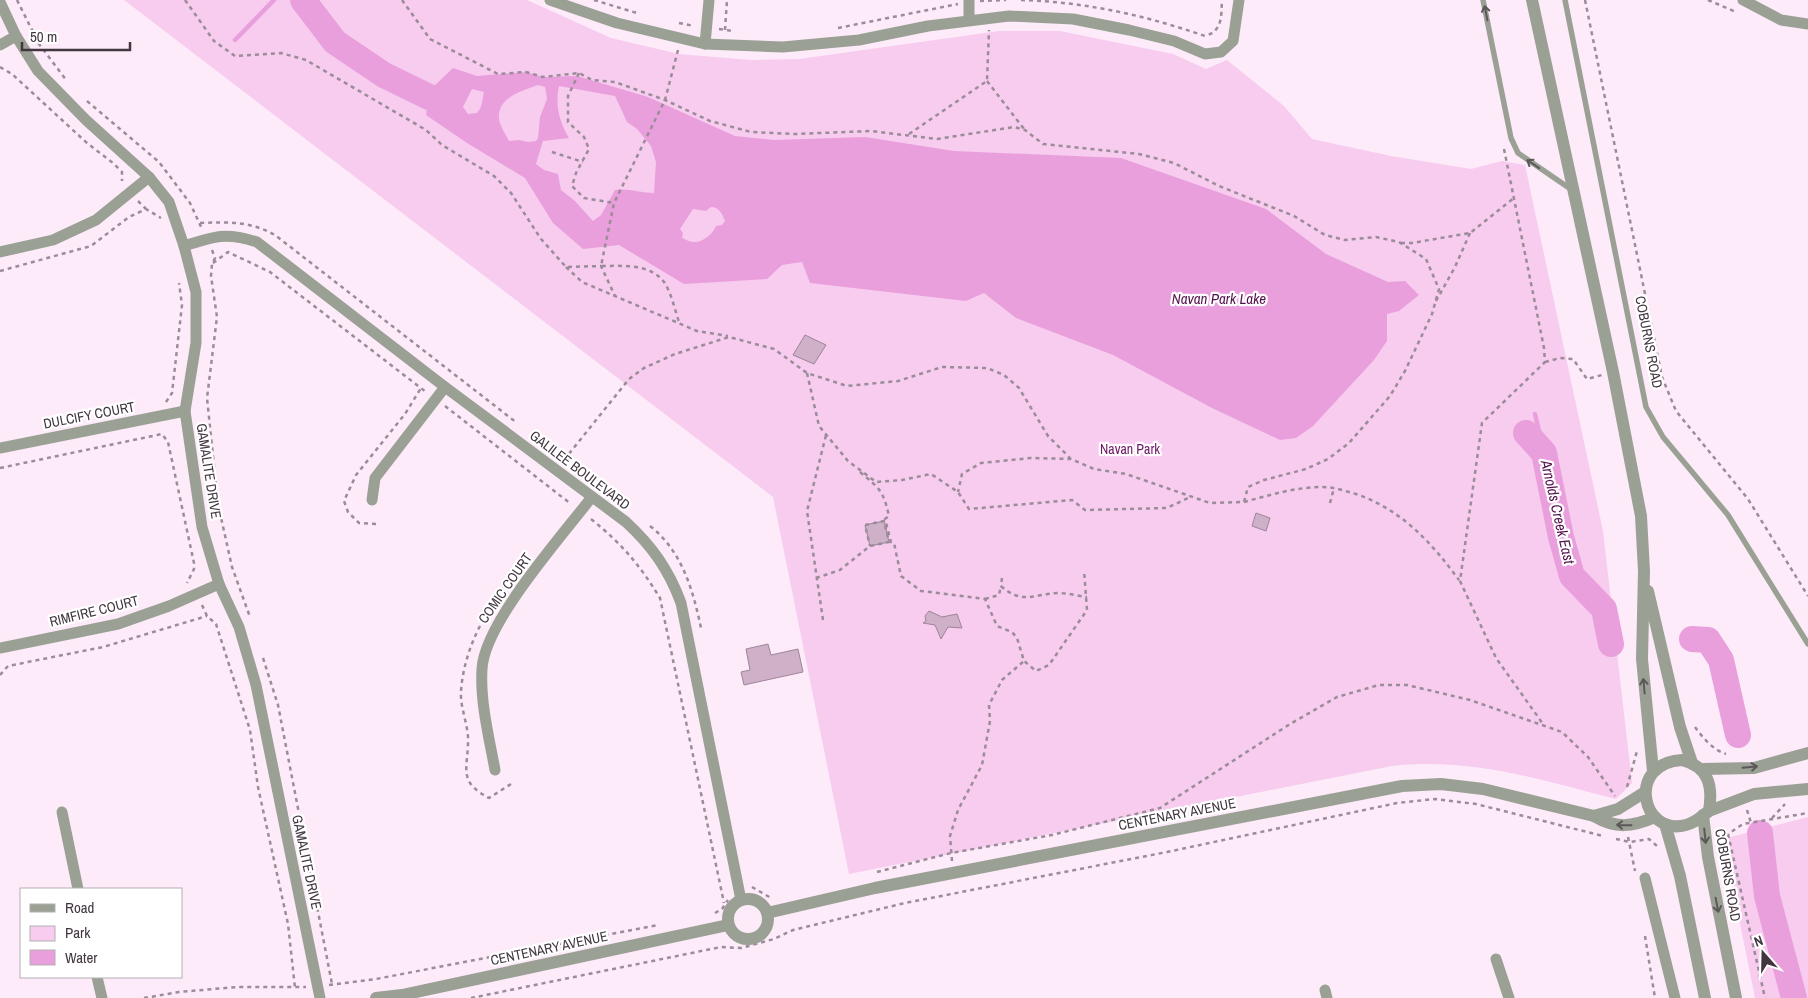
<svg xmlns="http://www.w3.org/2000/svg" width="1808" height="998" font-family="'Archivo Narrow',sans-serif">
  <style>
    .green { fill: #f7ccee }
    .water { fill: #ea9fdd; fill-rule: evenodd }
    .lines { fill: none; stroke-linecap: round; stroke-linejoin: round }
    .stream { stroke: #ea9fdd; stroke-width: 4.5 }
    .river { stroke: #ea9fdd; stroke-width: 26 }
    .building { fill: #ceb1c8; stroke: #9f8499 }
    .path { stroke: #9a8c98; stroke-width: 2.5; stroke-dasharray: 4 4; stroke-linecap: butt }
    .service { stroke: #9aa194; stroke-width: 5.5 }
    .minor { stroke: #9aa194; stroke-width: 11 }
    .tertiary { stroke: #9aa194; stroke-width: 12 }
    .oneway { stroke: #5c5759 }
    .labels { text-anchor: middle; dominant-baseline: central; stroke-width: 4.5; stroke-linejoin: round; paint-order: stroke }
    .street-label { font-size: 14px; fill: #423740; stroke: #fff }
    .park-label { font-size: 14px; fill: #6e1765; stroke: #fff }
    .water-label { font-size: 15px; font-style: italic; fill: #54124d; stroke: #fff }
  </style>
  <rect width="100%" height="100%" fill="#fdebfa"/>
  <g class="green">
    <path d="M 124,0 L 527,0 L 611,38 L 679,54 L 751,60 L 799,59 L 999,31 L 1060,31 L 1173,54 L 1206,69 L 1227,60 L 1284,106 L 1312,139 L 1391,156 L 1471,169 L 1502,161 L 1525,165 L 1603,531 L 1632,783 L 1616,799 C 1539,780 1473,757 1392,766 L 849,874 L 773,497 Z"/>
    <path d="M 1808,817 L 1808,998 L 1755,998 L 1723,839 Z"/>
  </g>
  <path class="water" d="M 453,68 L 477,76 L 526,72 L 543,77 L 577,76 L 648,97 L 735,136 L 774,140 L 865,137 L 954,151 L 1121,158 L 1266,209 L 1326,254 L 1388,282 L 1405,281 L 1419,295 L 1399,311 L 1387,314 L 1387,341 L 1374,360 L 1313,426 L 1296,438 L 1280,440 L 1212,408 L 1113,355 L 1016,318 L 984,293 L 966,301 L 810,283 L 802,262 L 782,265 L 767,279 L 684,284 L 619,245 L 583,249 L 553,223 L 525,178 L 467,143 L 426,115 L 430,90 ZM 538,85 L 545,87 L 547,99 L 540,117 L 538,138 L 536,141 L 528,142 L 519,140 L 509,141 C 506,135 500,126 499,119 C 497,97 522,91 538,85 ZM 559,86 L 615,96 L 627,122 L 637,129 L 651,146 L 656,162 L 654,193 C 640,193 628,188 615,190 L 601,215 L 593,221 L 575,201 L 561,190 L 558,174 L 544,170 L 536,164 L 543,141 L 569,138 C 559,121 555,105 559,86 ZM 472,89 L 484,92 L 481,107 L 477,113 L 468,114 L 463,107 ZM 711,207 C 719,207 723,215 725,221 L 722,225 L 716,226 C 713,234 702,243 693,242 C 690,242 685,239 682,238 L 683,233 L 680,229 L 693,209 L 706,211 Z"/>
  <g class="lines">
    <g class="stream">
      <path d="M 235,40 L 274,0"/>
      <path d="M 1535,414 L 1544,453"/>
    </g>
    <g class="river">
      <path d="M 303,0 L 335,42 L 384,75 L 429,97"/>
      <path d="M 1526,433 L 1544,453 L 1561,537 L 1572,576 L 1604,609 L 1611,644"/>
      <path d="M 1692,639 L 1708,640 L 1721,660 L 1738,735"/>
      <path d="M 1760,833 L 1767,896 L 1794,998"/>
    </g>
  </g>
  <g class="building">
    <path d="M 805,335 L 826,345 L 814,364 L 793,355 Z"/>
    <path d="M 1256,513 L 1270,518 L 1266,531 L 1252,526 Z"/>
    <path d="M 884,521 L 889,542 L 870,546 L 865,525 Z"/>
    <path d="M 929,611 L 942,617 L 957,614 L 962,628 L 948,627 L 941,639 L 935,625 L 923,623 L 926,621 L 925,616 Z"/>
    <path d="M 768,644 L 771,655 L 798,649 L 803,672 L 744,685 L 741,672 L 750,670 L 746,649 Z"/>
  </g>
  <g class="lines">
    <g class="path">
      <path d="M 17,0 L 39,44 L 67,81"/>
      <path d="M 185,0 L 214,41 L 235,56 L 281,53 L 306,60 L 426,130 L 442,145 L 494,176 L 511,193 L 541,239 L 566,267 L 601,266 L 615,296"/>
      <path d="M 402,0 L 430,39 L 498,74 L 526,72 L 543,77 L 579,73 L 592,80 L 615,82 L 665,100 L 710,121 L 751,132 L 795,134 L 871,131 L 937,139 L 1014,127 L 1025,130 L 1043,144 L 1139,154 L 1174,163 L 1219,186 L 1294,216 L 1325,235 L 1345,240 L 1376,237 L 1399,242 L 1426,259 L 1439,289 L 1432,314 L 1405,371 L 1390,396 L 1349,443 L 1328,459 L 1306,469 L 1264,480 L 1248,487 L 1244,502 L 1210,503 L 1126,474 L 1094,469 L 1071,459 L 1031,458 L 981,463 L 962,474 L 958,492"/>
      <path d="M 594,0 L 640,14"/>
      <path d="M 1021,0 C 1085,2 1144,15 1205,36 C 1223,31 1221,16 1222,0"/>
      <path d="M 1585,0 L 1662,377 L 1676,411 L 1748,499 L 1808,596"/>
      <path d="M 1708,0 L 1736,12"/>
      <path d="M 980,1 L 1006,0"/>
      <path d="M 679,23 L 694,26"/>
      <path d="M 838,28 L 958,4"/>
      <path d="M 719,29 L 733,31"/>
      <path d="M 725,30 L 727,0"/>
      <path d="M 678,50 L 665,100 L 614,203 L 601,266 C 621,266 650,263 664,282 C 671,292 675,310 679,322"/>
      <path d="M 0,67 L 12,74 L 87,143 L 113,163 L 122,172 L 122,181"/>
      <path d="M 579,73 L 568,96 L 568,122 L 584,137 L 589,149 L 576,173 L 572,186 L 584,198 L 614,203"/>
      <path d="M 987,81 L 1024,129"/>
      <path d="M 87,101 L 159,162 L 190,203 L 202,229"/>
      <path d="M 909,134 L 987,81 L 989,30"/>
      <path d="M 1504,149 L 1544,348 L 1545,362 L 1482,423 L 1460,581 L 1496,658 L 1543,724"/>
      <path d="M 552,152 L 583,162"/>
      <path d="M 138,201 L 146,209"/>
      <path d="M 200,223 C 228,222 250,221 275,235 L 517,423"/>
      <path d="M 1401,243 L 1412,243 L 1470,233 L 1514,198"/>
      <path d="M 212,250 L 215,258 L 212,264 L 211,276 L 217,317 L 207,398 L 218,504 L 232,567 L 250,617"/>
      <path d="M 213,263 L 228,252 L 270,272 L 426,392"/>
      <path d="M 566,267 L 582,282 L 697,331 L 728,336"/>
      <path d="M 0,271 L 91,246 L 129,217 L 146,209 L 161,218"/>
      <path d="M 1436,301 L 1455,267 L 1470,233"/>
      <path d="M 1545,362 L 1560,358 L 1573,359 L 1587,379 L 1602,375"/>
      <path d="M 807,373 L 819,426 L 848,461 L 876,482 L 902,480 L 931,474 L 958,492 L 969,509 L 1072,500 L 1085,510 L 1167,508 L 1190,497"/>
      <path d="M 166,402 L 172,393 L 182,305 L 179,283"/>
      <path d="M 445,406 L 571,504"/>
      <path d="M 564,460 L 629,379 L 644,368 L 675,354 L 729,337 L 774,349 L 807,373 L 847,386 L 898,381 L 942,367 L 987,368 L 1004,375 L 1019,388 L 1048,436 L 1070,458"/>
      <path d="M 0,468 L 162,434 L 168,442 L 194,563 L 194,569 L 187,583"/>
      <path d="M 860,472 C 880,489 883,490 889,516 L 885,519 L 891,542 L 894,543 L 901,576 L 921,591 L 985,599 L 997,626 L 1012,632 L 1017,638 L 1024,661 L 1036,671 L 1049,665 L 1087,610 L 1084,570"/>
      <path d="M 1244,502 C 1270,495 1296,487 1322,487 C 1334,487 1345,491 1356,494 C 1402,510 1431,542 1459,580"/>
      <path d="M 1330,503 L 1334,488"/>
      <path d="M 591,519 C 622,544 639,564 660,598 L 724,903"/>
      <path d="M 376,524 L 359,523 L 348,512 L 344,501 L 356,475 L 405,414 L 421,388"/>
      <path d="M 650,526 C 682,551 693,590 701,628"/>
      <path d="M 816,578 L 840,570 L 870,546 L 889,542 L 884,521 L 865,525 L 870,546"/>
      <path d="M 1002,578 L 1001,586 C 1022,605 1035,594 1058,593 C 1068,593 1078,596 1087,597"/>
      <path d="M 985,599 L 999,595 L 1001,586"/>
      <path d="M 202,605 L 207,616 L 216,624 L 250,730 L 258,787 L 288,924 L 295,988"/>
      <path d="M 823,620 L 807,511 L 826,435"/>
      <path d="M 263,658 L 278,705 L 332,984"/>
      <path d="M 0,675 L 8,666 L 103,647 L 207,616"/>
      <path d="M 1695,727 C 1703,738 1713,750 1726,754"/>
      <path d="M 511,784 L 489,798 C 456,781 469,767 468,737 C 467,722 460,706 461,691 C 464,648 486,610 512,577"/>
      <path d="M 1627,787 L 1637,751"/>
      <path d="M 1747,810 L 1751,823"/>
      <path d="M 1772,818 L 1785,804"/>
      <path d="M 1728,834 L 1765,998"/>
      <path d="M 1628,837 L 1635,871"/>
      <path d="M 1717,837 L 1728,834 L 1743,824 L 1808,813"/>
      <path d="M 1616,839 L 1630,842 L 1649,839 L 1657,846"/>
      <path d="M 952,861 L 950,836 L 958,810 L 982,765 L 990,721 L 989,705 L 1002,680 L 1024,661"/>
      <path d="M 877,872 L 951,853 L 1052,835 L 1160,808 L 1290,724 L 1337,697 L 1379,685 L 1407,685 L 1470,700 L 1562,732 L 1588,757 L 1615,796"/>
      <path d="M 752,887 L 771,898"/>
      <path d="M 715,913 L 722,909 L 728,900"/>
      <path d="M 1645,936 L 1655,998"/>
      <path d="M 329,985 L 376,979 L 658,925"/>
      <path d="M 144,998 L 179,992 L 237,987 L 306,987"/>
      <path d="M 471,998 L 721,947 L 741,948 L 774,939 L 793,930 L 905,903 L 1167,852 L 1397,803 L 1435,799 L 1476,804 L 1603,836"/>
    </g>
    <g class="service">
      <path d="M 1483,0 L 1511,138 L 1518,153 L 1572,190"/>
      <path d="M 1565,0 L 1646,407 L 1663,437 L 1728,515 L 1808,644"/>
    </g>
    <g class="minor">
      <path d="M 550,0 L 617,23 L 705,44 L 783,47 L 859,40 L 928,26 L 1009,16 L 1073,19 L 1129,30 L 1174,41 L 1205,54 L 1221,52 L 1233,41 L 1239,0"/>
      <path d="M 969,0 L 969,20"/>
      <path d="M 1743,0 L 1781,20 L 1808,24"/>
      <path d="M 0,2 L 16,36 L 38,71 L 86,120 L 149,177 L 169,202 L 184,246 L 196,292 L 196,343 L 185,411 L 202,527 L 219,584 L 239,627 L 256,685 L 320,998"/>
      <path d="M 705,44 L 709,0"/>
      <path d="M 0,45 L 16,36"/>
      <path d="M 184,246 C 215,236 226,232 257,242 L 445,387 L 626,522 C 652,546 669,570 681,603 L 741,900"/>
      <path d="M 0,252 L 53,240 L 96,220 L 149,177"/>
      <path d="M 0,448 L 185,411"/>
      <path d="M 372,500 L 375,478 L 445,387"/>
      <path d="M 0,648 L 118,624 L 169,606 L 219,584"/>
      <path d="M 495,770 C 489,737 480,702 482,669 C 484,623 562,536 591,498"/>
      <path d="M 62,812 L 78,889"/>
      <path d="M 1645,878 L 1675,998"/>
      <path d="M 1496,959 L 1509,998"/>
      <path d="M 97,977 L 102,998"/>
      <path d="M 1325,990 L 1327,998"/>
    </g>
    <g class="tertiary">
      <path d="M 1532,0 L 1613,372 L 1641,516 L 1644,571 L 1642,659 L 1653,771"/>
      <path d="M 1648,591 L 1680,727 L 1692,763"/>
      <path d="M 1682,760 C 1709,767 1713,786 1709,811 C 1702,816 1695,823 1686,825 C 1641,837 1626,763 1682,760 Z"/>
      <path d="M 1701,769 L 1754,768 L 1808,753"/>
      <path d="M 1709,811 L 1754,794 L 1808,789"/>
      <path d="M 1703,815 L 1708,857 L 1736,998"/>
      <path d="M 1594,816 L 1618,809 L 1645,792"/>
      <path d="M 1665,824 L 1680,876 L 1705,998"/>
      <circle cx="748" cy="919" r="20"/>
      <path d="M 767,913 L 875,888 L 1402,786 L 1441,784 L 1483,789 L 1594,816 C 1616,829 1632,827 1655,817"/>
      <path d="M 376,998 L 402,995 L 728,925"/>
    </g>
  </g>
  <defs><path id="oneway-shaft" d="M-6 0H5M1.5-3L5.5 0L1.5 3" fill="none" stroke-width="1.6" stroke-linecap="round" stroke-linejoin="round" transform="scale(1.25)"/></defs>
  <g class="oneway">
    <use href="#oneway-shaft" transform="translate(1486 13) rotate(-101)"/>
    <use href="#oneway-shaft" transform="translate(1533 164) rotate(-146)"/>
    <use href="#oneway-shaft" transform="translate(1644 686) rotate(-95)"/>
    <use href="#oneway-shaft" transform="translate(1750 767) rotate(-5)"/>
    <use href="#oneway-shaft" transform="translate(1624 825) rotate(-179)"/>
    <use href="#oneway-shaft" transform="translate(1705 836) rotate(84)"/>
    <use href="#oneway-shaft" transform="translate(1717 905) rotate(79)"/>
  </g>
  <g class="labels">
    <g class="street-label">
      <text transform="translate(1649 342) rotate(79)">COBURNS ROAD</text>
      <text transform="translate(89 415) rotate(-11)">DULCIFY COURT</text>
      <text transform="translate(580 470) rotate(37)">GALILEE BOULEVARD</text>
      <text transform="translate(209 471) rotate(81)">GAMALITE DRIVE</text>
      <text transform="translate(505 588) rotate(-55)">COMIC COURT</text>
      <text transform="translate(94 611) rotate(-14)">RIMFIRE COURT</text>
      <text transform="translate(1177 814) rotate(-11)">CENTENARY AVENUE</text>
      <text transform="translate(307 862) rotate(78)">GAMALITE DRIVE</text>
      <text transform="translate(1728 875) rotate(80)">COBURNS ROAD</text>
      <text transform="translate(549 948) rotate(-12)">CENTENARY AVENUE</text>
    </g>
    <g class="park-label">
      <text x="1130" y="449">Navan Park</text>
    </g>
    <g class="water-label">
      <text x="1219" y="298">Navan Park Lake</text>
      <text transform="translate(1558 512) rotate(77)">Arnolds Creek East</text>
    </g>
  </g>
  <rect x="20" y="888" width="162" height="90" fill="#ffffff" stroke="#b3afb3"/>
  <rect x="30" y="904" width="25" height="8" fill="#9aa194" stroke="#b3afb3"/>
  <text x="65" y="913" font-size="15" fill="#423740">Road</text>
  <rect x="30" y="926" width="25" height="15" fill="#f7ccee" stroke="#b3afb3"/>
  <text x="65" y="938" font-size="15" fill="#423740">Park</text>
  <rect x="30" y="950" width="25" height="15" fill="#ea9fdd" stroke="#b3afb3"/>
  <text x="65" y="963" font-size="15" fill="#423740">Water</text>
  <g transform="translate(1763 953) rotate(340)" stroke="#ffffff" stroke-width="4" paint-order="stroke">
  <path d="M0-4L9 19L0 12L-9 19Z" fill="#423740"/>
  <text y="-8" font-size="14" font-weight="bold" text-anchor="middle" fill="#423740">N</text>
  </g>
  <path d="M22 42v8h108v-8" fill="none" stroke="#423740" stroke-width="2.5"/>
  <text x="30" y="42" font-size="15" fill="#423740" stroke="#ffffff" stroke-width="4" paint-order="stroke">50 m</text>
</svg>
